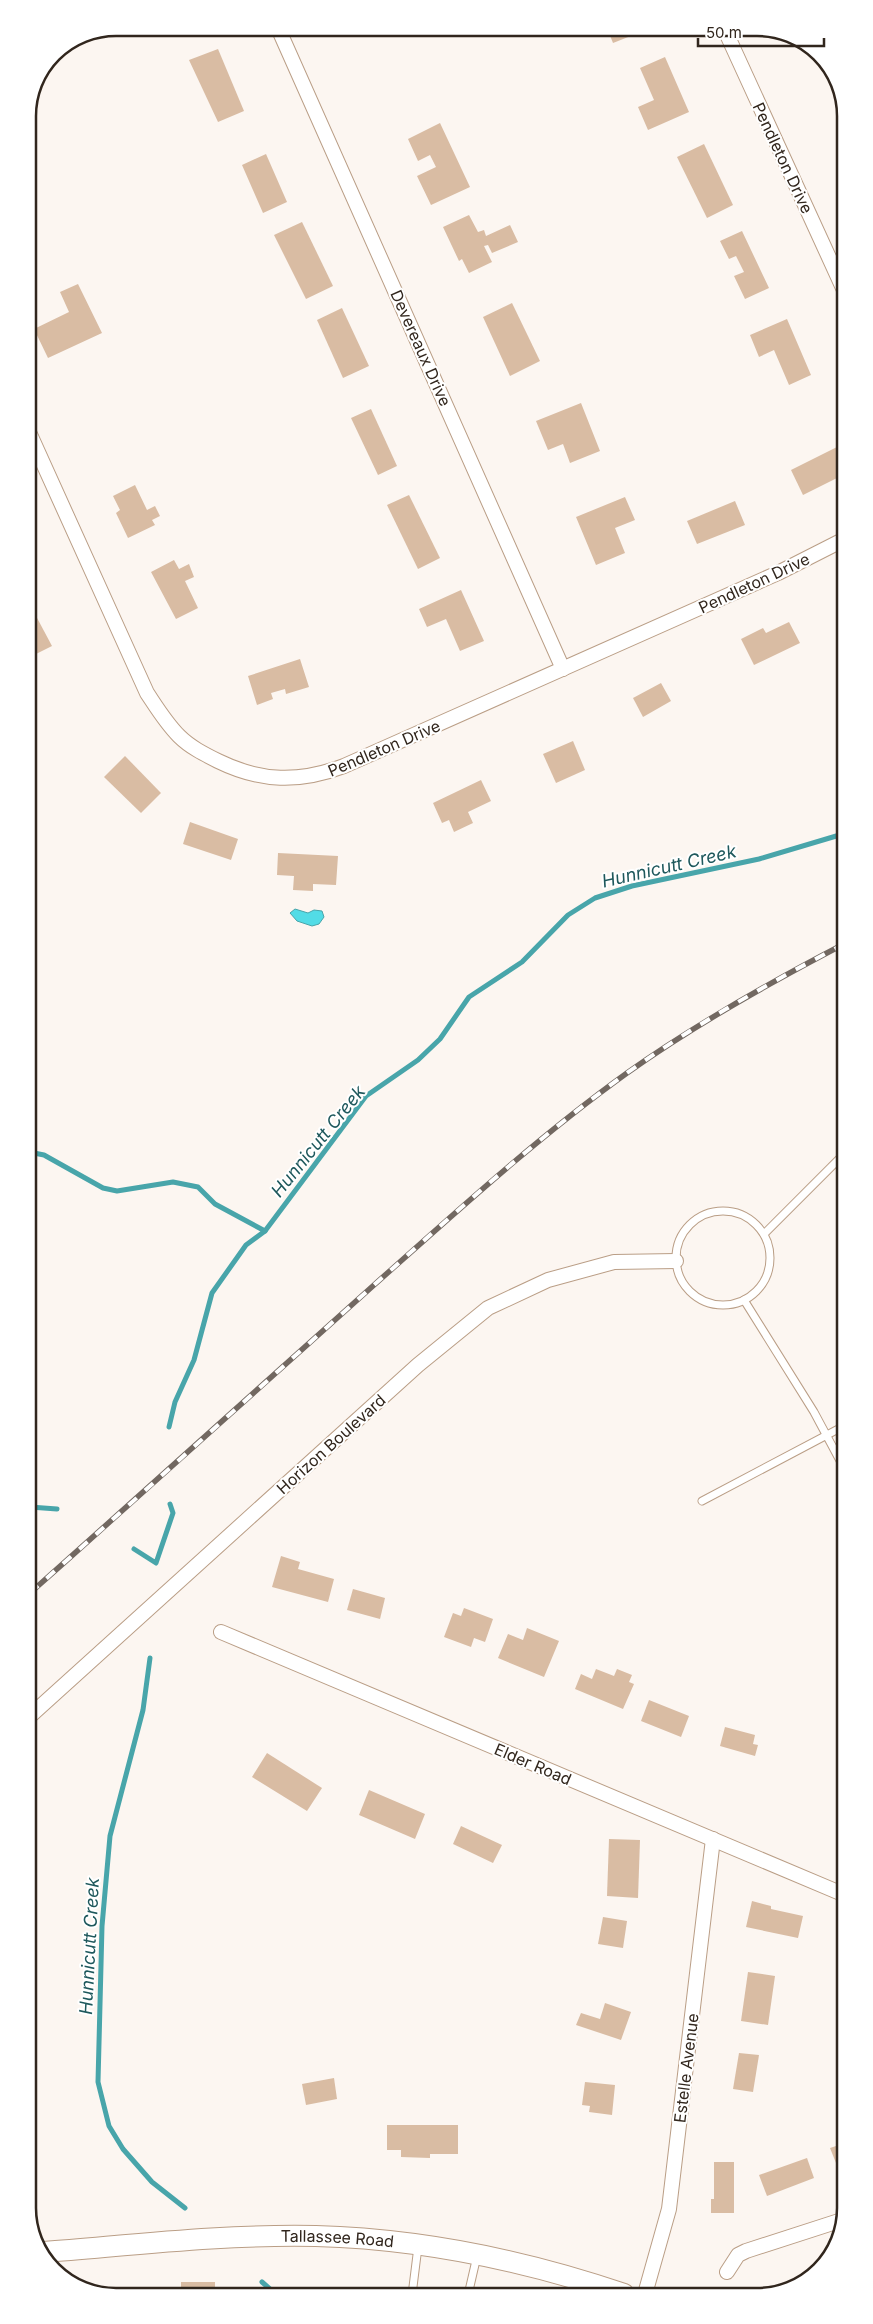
<svg xmlns="http://www.w3.org/2000/svg" width="873" height="2324" font-family="Inter,sans-serif">
  <style>
    .water { fill: #52dce6; stroke: #48a5aa }
    .lines { fill: none; stroke-linecap: round; stroke-linejoin: round }
    .stream { stroke: #48a5aa; stroke-width: 5 }
    .building { fill: #d9bca3 }
    .service-casing { stroke: #ba9e86; stroke-width: 9 }
    .minor-casing { stroke: #ba9e86; stroke-width: 16 }
    .secondary-casing { stroke: #ba9e86; stroke-width: 22 }
    .service { stroke: #fff; stroke-width: 7 }
    .minor { stroke: #fff; stroke-width: 14 }
    .secondary { stroke: #fff; stroke-width: 20 }
    .rail-casing { stroke: #726861; stroke-width: 5.5 }
    .rail { stroke: #fff; stroke-width: 4; stroke-dasharray: 11; stroke-linecap: butt }
    .labels { text-anchor: middle; dominant-baseline: central; stroke-width: 4; stroke-linejoin: round; paint-order: stroke }
    .street-label { font-size: 16px; fill: #31261d; stroke: #fff }
    .water-label { font-size: 18px; font-style: italic; fill: #1e585c; stroke: #fff }
    .rim { fill: none; stroke: #31261d; stroke-width: 2.5 }
  </style>
  <rect width="100%" height="100%" fill="#fcf6f1"/>
  <path class="water" d="M 295,909 L 308,913 L 314,910 L 322,911 L 324,917 L 319,924 L 312,926 L 297,921 L 290,913 Z"/>
  <g class="lines">
    <g class="stream">
      <path d="M 29,1152 L 44,1155 L 103,1188 L 117,1191 L 173,1182 L 198,1187 L 215,1204 L 265,1231"/>
      <path d="M 169,1427 L 175,1402 L 194,1360 L 212,1293 L 246,1245 L 265,1231 L 366,1096 L 418,1060 L 440,1039 L 469,997 L 522,962 L 568,915 L 595,898 L 632,886 L 759,859 L 843,834"/>
      <path d="M 30,1507 L 57,1509"/>
      <path d="M 134,1549 L 156,1563 L 173,1513 L 170,1504"/>
      <path d="M 150,1658 L 143,1710 L 110,1836 L 102,1926 L 98,2082 L 109,2126 L 123,2149 L 152,2182 L 185,2208"/>
      <path d="M 262,2282 L 278,2296"/>
    </g>
  </g>
  <g class="building">
    <path d="M 607,28 L 645,28 L 646,30 L 613,43 Z"/>
    <path d="M 218,49 L 244,111 L 218,122 L 189,60 Z"/>
    <path d="M 665,57 L 689,112 L 648,130 L 638,107 L 654,100 L 640,68 Z"/>
    <path d="M 440,123 L 470,187 L 431,205 L 417,176 L 436,167 L 430,155 L 418,161 L 408,139 Z"/>
    <path d="M 704,144 L 733,205 L 707,218 L 677,157 Z"/>
    <path d="M 266,154 L 287,202 L 263,213 L 242,165 Z"/>
    <path d="M 469,215 L 478,232 L 484,230 L 486,236 L 510,225 L 518,242 L 492,253 L 488,245 L 484,246 L 492,262 L 469,273 L 462,259 L 459,261 L 443,227 Z"/>
    <path d="M 302,222 L 333,286 L 306,299 L 274,235 Z"/>
    <path d="M 742,231 L 769,288 L 745,299 L 734,276 L 744,272 L 736,256 L 729,259 L 720,241 Z"/>
    <path d="M 28,235 L 37,257 L 28,261 Z"/>
    <path d="M 78,284 L 102,333 L 48,358 L 34,329 L 69,312 L 60,292 Z"/>
    <path d="M 512,303 L 540,361 L 510,376 L 483,317 Z"/>
    <path d="M 342,308 L 369,366 L 343,378 L 317,320 Z"/>
    <path d="M 787,319 L 811,375 L 789,385 L 774,350 L 759,357 L 750,335 Z"/>
    <path d="M 581,403 L 600,451 L 570,463 L 563,444 L 548,450 L 536,421 Z"/>
    <path d="M 371,409 L 397,466 L 378,475 L 351,418 Z"/>
    <path d="M 843,444 L 843,475 L 803,495 L 791,470 Z"/>
    <path d="M 135,485 L 147,510 L 155,506 L 160,516 L 152,520 L 155,525 L 128,538 L 116,513 L 120,510 L 113,496 Z"/>
    <path d="M 409,495 L 440,558 L 418,569 L 387,505 Z"/>
    <path d="M 625,497 L 635,520 L 615,528 L 625,553 L 596,565 L 576,517 Z"/>
    <path d="M 735,501 L 745,525 L 697,544 L 687,521 Z"/>
    <path d="M 174,560 L 179,569 L 189,564 L 194,577 L 185,581 L 198,608 L 176,619 L 151,572 Z"/>
    <path d="M 461,590 L 484,641 L 460,651 L 446,619 L 427,627 L 419,609 Z"/>
    <path d="M 28,601 L 52,646 L 28,658 Z"/>
    <path d="M 789,622 L 800,643 L 754,665 L 741,639 L 763,628 L 766,633 Z"/>
    <path d="M 300,659 L 309,687 L 286,694 L 285,689 L 271,693 L 273,699 L 257,705 L 248,676 Z"/>
    <path d="M 661,683 L 671,701 L 643,717 L 633,698 Z"/>
    <path d="M 573,741 L 585,770 L 556,783 L 543,754 Z"/>
    <path d="M 125,756 L 161,793 L 141,813 L 104,777 Z"/>
    <path d="M 481,780 L 491,801 L 468,812 L 473,823 L 454,832 L 449,820 L 442,823 L 433,803 Z"/>
    <path d="M 190,822 L 238,839 L 231,860 L 183,844 Z"/>
    <path d="M 278,853 L 338,856 L 336,885 L 313,884 L 313,891 L 293,890 L 294,876 L 277,875 Z"/>
    <path d="M 281,1556 L 300,1562 L 298,1569 L 334,1579 L 328,1602 L 272,1587 Z"/>
    <path d="M 353,1589 L 385,1598 L 380,1619 L 347,1610 Z"/>
    <path d="M 464,1608 L 493,1619 L 485,1642 L 474,1638 L 471,1647 L 444,1637 L 453,1613 L 461,1616 Z"/>
    <path d="M 527,1628 L 559,1641 L 544,1677 L 498,1658 L 508,1634 L 523,1640 Z"/>
    <path d="M 596,1669 L 614,1676 L 617,1669 L 632,1675 L 629,1682 L 634,1684 L 623,1709 L 575,1689 L 581,1674 L 592,1679 Z"/>
    <path d="M 649,1700 L 689,1716 L 681,1737 L 641,1721 Z"/>
    <path d="M 725,1727 L 755,1735 L 753,1744 L 758,1745 L 755,1756 L 720,1746 Z"/>
    <path d="M 267,1753 L 322,1788 L 307,1811 L 252,1777 Z"/>
    <path d="M 369,1790 L 425,1814 L 415,1839 L 359,1815 Z"/>
    <path d="M 461,1826 L 502,1845 L 493,1863 L 453,1844 Z"/>
    <path d="M 609,1839 L 640,1840 L 638,1898 L 607,1896 Z"/>
    <path d="M 752,1901 L 771,1906 L 771,1909 L 803,1916 L 798,1938 L 746,1927 Z"/>
    <path d="M 603,1917 L 627,1921 L 623,1948 L 598,1944 Z"/>
    <path d="M 748,1972 L 775,1976 L 768,2025 L 741,2021 Z"/>
    <path d="M 605,2003 L 631,2012 L 621,2040 L 576,2025 L 581,2013 L 600,2019 Z"/>
    <path d="M 739,2053 L 759,2055 L 753,2092 L 733,2089 Z"/>
    <path d="M 334,2078 L 337,2099 L 306,2105 L 302,2084 Z"/>
    <path d="M 585,2082 L 615,2085 L 612,2115 L 589,2112 L 590,2106 L 582,2105 Z"/>
    <path d="M 387,2125 L 458,2125 L 458,2154 L 430,2154 L 430,2158 L 401,2157 L 401,2150 L 387,2150 Z"/>
    <path d="M 845,2143 L 845,2165 L 838,2168 L 830,2148 Z"/>
    <path d="M 807,2158 L 814,2178 L 767,2196 L 759,2175 Z"/>
    <path d="M 714,2162 L 734,2162 L 734,2213 L 711,2213 L 711,2199 L 714,2199 Z"/>
    <rect x="181" y="2282" width="34" height="14"/>
  </g>
  <g class="lines">
    <defs>
      <g id="service">
        <circle cx="723" cy="1258" r="47"/>
        <path d="M 764,1234 L 844,1154"/>
        <path d="M 744,1300 L 814,1412 L 844,1468"/>
        <path d="M 702,1501 L 844,1426"/>
        <path d="M 412,2295 L 418,2247"/>
        <path d="M 468,2295 L 477,2256"/>
      </g>
      <g id="minor">
        <path d="M 278,28 L 563,669"/>
        <path d="M 724,28 L 843,288"/>
        <path d="M 28,430 L 147,693 C 157,708 166,723 179,736 C 190,747 204,754 218,761 C 261,782 299,783 344,766 L 778,573 L 843,540"/>
        <path d="M 221,1632 L 845,1895"/>
        <path d="M 30,1716 L 418,1365 L 488,1308 L 548,1280 L 614,1262 L 676,1261"/>
        <path d="M 727,2272 L 738,2255 L 746,2251 L 842,2220"/>
        <path d="M 645,2294 L 669,2209 L 713,1839"/>
      </g>
      <g id="secondary">
        <path id="s1" d="M 44,2252 C 134,2245 225,2234 316,2236 C 422,2239 524,2260 624,2294"/>
      </g>
    </defs>
    <use href="#service" class="service-casing"/>
    <use href="#minor" class="minor-casing"/>
    <use href="#secondary" class="secondary-casing"/>
    <use href="#service" class="service"/>
    <use href="#minor" class="minor"/>
    <use href="#secondary" class="secondary"/>
    <defs>
      <path id="rail" d="M 30,1593 C 145,1491 259,1388 374,1285 C 456,1212 538,1137 627,1073 C 696,1024 769,983 844,944"/>
    </defs>
    <use href="#rail" class="rail-casing"/>
    <use href="#rail" class="rail"/>
  </g>
  <g class="labels">
    <g class="street-label">
      <text transform="translate(783 158) rotate(65)">Pendleton Drive</text>
      <text transform="translate(421 348) rotate(66)">Devereaux Drive</text>
      <text transform="translate(754 583) rotate(-25)">Pendleton Drive</text>
      <text transform="translate(384 748) rotate(-23)">Pendleton Drive</text>
      <text transform="translate(331 1444) rotate(-42)">Horizon Boulevard</text>
      <text transform="translate(533 1764) rotate(23)">Elder Road</text>
      <text transform="translate(686 2068) rotate(-83)">Estelle Avenue</text>
      <text stroke="none"><textPath href="#s1" startOffset="294">Tallassee Road</textPath></text>
    </g>
    <g class="water-label">
      <text transform="translate(669 866) rotate(-13)">Hunnicutt Creek</text>
      <text transform="translate(318 1141) rotate(-51)">Hunnicutt Creek</text>
      <text transform="translate(89 1946) rotate(-87)">Hunnicutt Creek</text>
    </g>
  </g>
  <path d="M0 0H873V2324H0ZM116 36H757A80 80 0 0 1 837 116V2208A80 80 0 0 1 757 2288H116A80 80 0 0 1 36 2208V116A80 80 0 0 1 116 36Z" fill="#fff" fill-rule="evenodd"/>
  <path class="rim" d="M116 36H757A80 80 0 0 1 837 116V2208A80 80 0 0 1 757 2288H116A80 80 0 0 1 36 2208V116A80 80 0 0 1 116 36Z"/>
  <path d="M698 38v8h126v-8" fill="none" stroke="#31261d" stroke-width="2.5"/>
  <text x="706" y="38" font-size="15" fill="#31261d" stroke="#ffffff" stroke-width="4" paint-order="stroke">50 m</text>
</svg>
